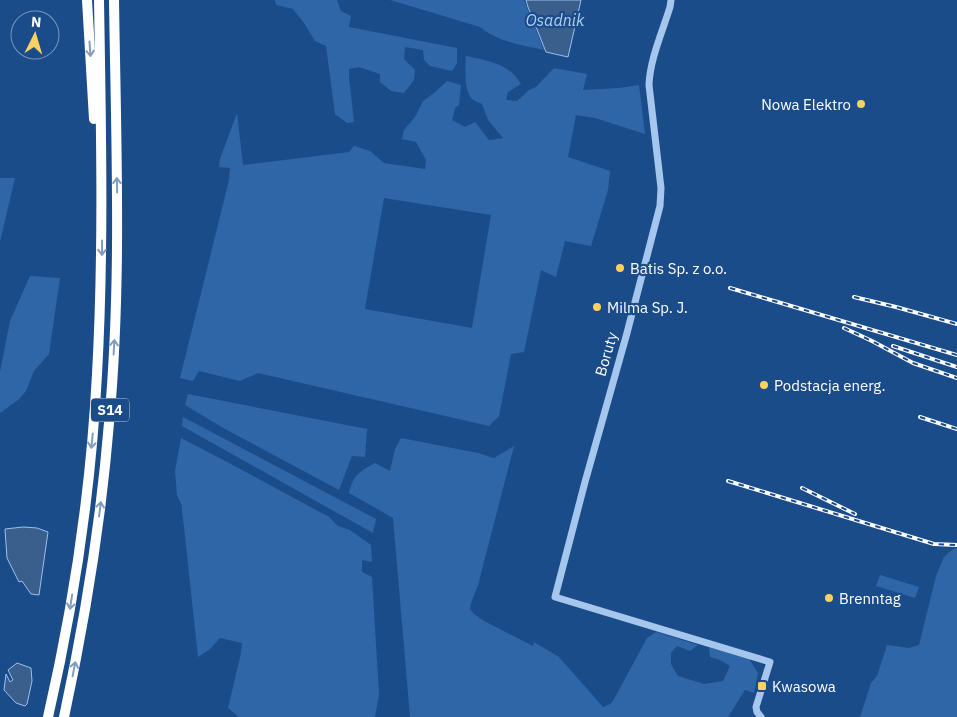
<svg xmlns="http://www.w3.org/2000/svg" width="957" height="717" font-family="'IBM Plex Sans',sans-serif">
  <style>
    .green { fill: #2e66a8; fill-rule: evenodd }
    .water { fill: #3b5f8c; stroke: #98c1ef }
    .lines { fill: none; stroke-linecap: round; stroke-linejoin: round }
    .tertiary { stroke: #a5c6ed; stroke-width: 7 }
    .motorway { stroke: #fff; stroke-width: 10 }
    .rail-casing { stroke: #fff; stroke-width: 4 }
    .rail { stroke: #1b4c8a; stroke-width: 2; stroke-dasharray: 5.5; stroke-linecap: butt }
    .oneway { stroke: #829dbf }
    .poi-dot { fill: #fed061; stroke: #1b4c8a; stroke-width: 2 }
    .labels { text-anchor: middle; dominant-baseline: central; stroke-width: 4.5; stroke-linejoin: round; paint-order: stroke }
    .shield { fill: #1b4c8a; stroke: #bbc9dc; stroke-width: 1 }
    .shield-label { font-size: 14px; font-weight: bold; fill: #fff }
    .poi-label { font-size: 15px; fill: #fff; stroke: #1b4c8a; text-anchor: start }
    .street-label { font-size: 15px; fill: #fff; stroke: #1b4c8a }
    .water-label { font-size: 16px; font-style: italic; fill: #b1d0f4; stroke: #1b4c8a }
  </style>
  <rect width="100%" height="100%" fill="#1b4c8a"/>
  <g class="green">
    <path d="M 275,0 L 337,0 L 341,11 L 351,16 L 349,27 L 457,48 L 457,63 L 452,71 L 430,66 L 424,60 L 423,50 L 405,47 L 404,59 L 415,70 L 414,80 L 404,93 L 391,91 L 380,82 L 380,74 L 359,67 L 349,69 L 349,77 L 354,122 L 347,123 L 335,114 L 326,46 L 315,41 L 304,23 L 293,9 L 276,5 Z"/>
    <path d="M 390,0 L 524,0 L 544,50 C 522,45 498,42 480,27 Z"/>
    <path d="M 466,56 C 488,61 509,63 521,84 L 508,92 L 506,100 L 517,101 L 529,90 L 536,87 L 554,68 L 587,74 L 583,90 L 619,88 L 639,85 L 645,134 L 595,118 L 576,115 L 568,157 L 610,171 L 608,190 L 591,246 L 565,241 L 556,277 L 541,270 L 524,352 L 511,354 L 499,416 L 489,426 L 258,373 L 240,381 L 199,371 L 193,381 L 180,378 L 229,180 L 230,168 L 219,167 L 220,159 L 237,113 L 243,165 L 349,152 L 354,146 L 370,151 L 384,163 L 425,169 L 426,160 L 416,142 L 402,139 L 404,130 L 415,117 L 423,101 L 434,93 L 447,81 L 461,85 L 459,105 L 455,108 L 452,120 L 465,127 L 475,122 L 489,140 L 503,138 L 488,120 L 482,104 C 478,102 474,101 471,98 C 464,87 465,69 466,56 ZM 384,198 L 491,215 L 472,328 L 365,309 Z"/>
    <path d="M 0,178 L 15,178 L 0,242 Z"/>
    <path d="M 30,276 L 60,278 L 49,354 L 34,371 L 26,391 L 18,400 L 0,413 L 0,372 L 10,321 Z"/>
    <path d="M 188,394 L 367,429 L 365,457 L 352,456 L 339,490 L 225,429 L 185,405 Z"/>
    <path d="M 183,417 L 376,519 L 373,533 L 182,426 Z"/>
    <path d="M 181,438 L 229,463 L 329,517 L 338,526 L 350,530 L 371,545 L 372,562 L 362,560 L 362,572 L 372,577 L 379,695 L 375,717 L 239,717 L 228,708 L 241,653 L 242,643 L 220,638 L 210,649 L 198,657 L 184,527 L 182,512 L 182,506 L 177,495 L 175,471 Z"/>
    <path d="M 401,438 L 478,453 L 494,458 L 514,446 L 478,585 L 471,603 L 470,609 L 474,614 L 484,621 L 533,646 L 534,642 L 559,657 L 603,707 L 610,704 L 613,701 L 647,638 L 656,632 L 698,645 L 690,651 L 677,646 L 671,653 L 671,664 L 678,676 L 704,684 L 723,681 L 730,666 L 720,660 L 710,657 L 709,647 L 749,659 L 758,673 L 754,693 L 745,690 L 728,717 L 410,717 L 393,518 L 349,493 C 353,475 359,472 375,463 L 390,471 L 395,449 Z"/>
    <path d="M 957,548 L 957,717 L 860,717 L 871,683 L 877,676 L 887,645 L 909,648 L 919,645 L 936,576 L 944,557 L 953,549 Z"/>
    <path d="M 880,575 L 919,587 L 915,598 L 876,586 Z"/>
  </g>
  <g class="water">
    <path d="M 526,0 L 581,0 L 568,57 L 546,52 L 528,7 Z"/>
    <path d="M 23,527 L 37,528 L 48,532 L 39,595 L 31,594 L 22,581 L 19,582 L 7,558 L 5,529 Z"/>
    <path d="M 17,663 L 31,668 L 32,681 L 27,704 L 25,706 L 16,703 L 4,690 L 6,674 L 10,682 L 13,680 L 8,670 Z"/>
  </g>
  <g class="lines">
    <path class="tertiary" d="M 671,0 L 670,7 C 662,33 650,59 649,85 L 661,188 L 660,206 L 627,333 L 585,482 L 555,597 L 770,662 L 756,707 L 757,712 L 761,717"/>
    <g class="motorway">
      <path d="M 87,0 L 94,119"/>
      <path d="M 48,717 C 74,604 91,489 97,374 C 104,249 101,125 99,0"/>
      <path d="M 64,717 C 85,620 101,521 109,423 C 122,282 116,141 114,0"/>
    </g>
    <defs>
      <g id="rail">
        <path d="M 730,288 L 957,355"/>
        <path d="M 854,297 L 896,307 L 957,324"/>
        <path d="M 844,328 L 872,341 L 913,363 L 957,378"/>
        <path d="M 893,346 L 957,367"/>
        <path d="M 920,417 L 957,429"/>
        <path d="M 728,481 L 934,544 L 957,545"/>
        <path d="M 802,488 L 855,514"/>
      </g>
    </defs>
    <use href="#rail" class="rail-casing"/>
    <use href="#rail" class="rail"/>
  </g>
  <defs><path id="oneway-shaft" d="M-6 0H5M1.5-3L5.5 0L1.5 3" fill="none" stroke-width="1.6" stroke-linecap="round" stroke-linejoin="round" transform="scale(1.25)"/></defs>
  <g class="oneway">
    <use href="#oneway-shaft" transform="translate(90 49) rotate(86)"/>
    <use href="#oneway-shaft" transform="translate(117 185) rotate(-91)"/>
    <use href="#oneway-shaft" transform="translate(102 248) rotate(90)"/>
    <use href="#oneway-shaft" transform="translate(114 347) rotate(-87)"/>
    <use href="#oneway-shaft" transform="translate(92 441) rotate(96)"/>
    <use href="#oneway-shaft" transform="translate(100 509) rotate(-83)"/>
    <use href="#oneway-shaft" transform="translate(71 602) rotate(99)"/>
    <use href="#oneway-shaft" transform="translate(74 669) rotate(-79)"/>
  </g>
  <g class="poi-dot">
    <circle cx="861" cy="104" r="5"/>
    <circle cx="620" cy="268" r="5"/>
    <circle cx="597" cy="307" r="5"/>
    <circle cx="764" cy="385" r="5"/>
    <circle cx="829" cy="598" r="5"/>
    <rect x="757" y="681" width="10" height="10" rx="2.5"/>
  </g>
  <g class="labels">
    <rect class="shield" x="91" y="398.5" width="38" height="23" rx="4"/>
    <g class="shield-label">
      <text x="110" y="410">S14</text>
    </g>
    <g class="poi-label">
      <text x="851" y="104" text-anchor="end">Nowa Elektro</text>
      <text x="630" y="268">Batis Sp. z o.o.</text>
      <text x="607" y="307">Milma Sp. J.</text>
      <text x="774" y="385">Podstacja energ.</text>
      <text x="839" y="598">Brenntag</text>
      <text x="772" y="686">Kwasowa</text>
    </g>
    <g class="street-label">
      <text transform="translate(606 354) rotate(-74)">Boruty</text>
    </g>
    <g class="water-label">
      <text x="555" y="20">Osadnik</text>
    </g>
  </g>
  <g transform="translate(35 35) rotate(5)"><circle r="24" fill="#1b4c8a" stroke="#7694b9"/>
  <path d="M0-4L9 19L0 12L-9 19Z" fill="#fed061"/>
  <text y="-8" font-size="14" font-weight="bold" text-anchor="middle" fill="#ffffff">N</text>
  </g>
</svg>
